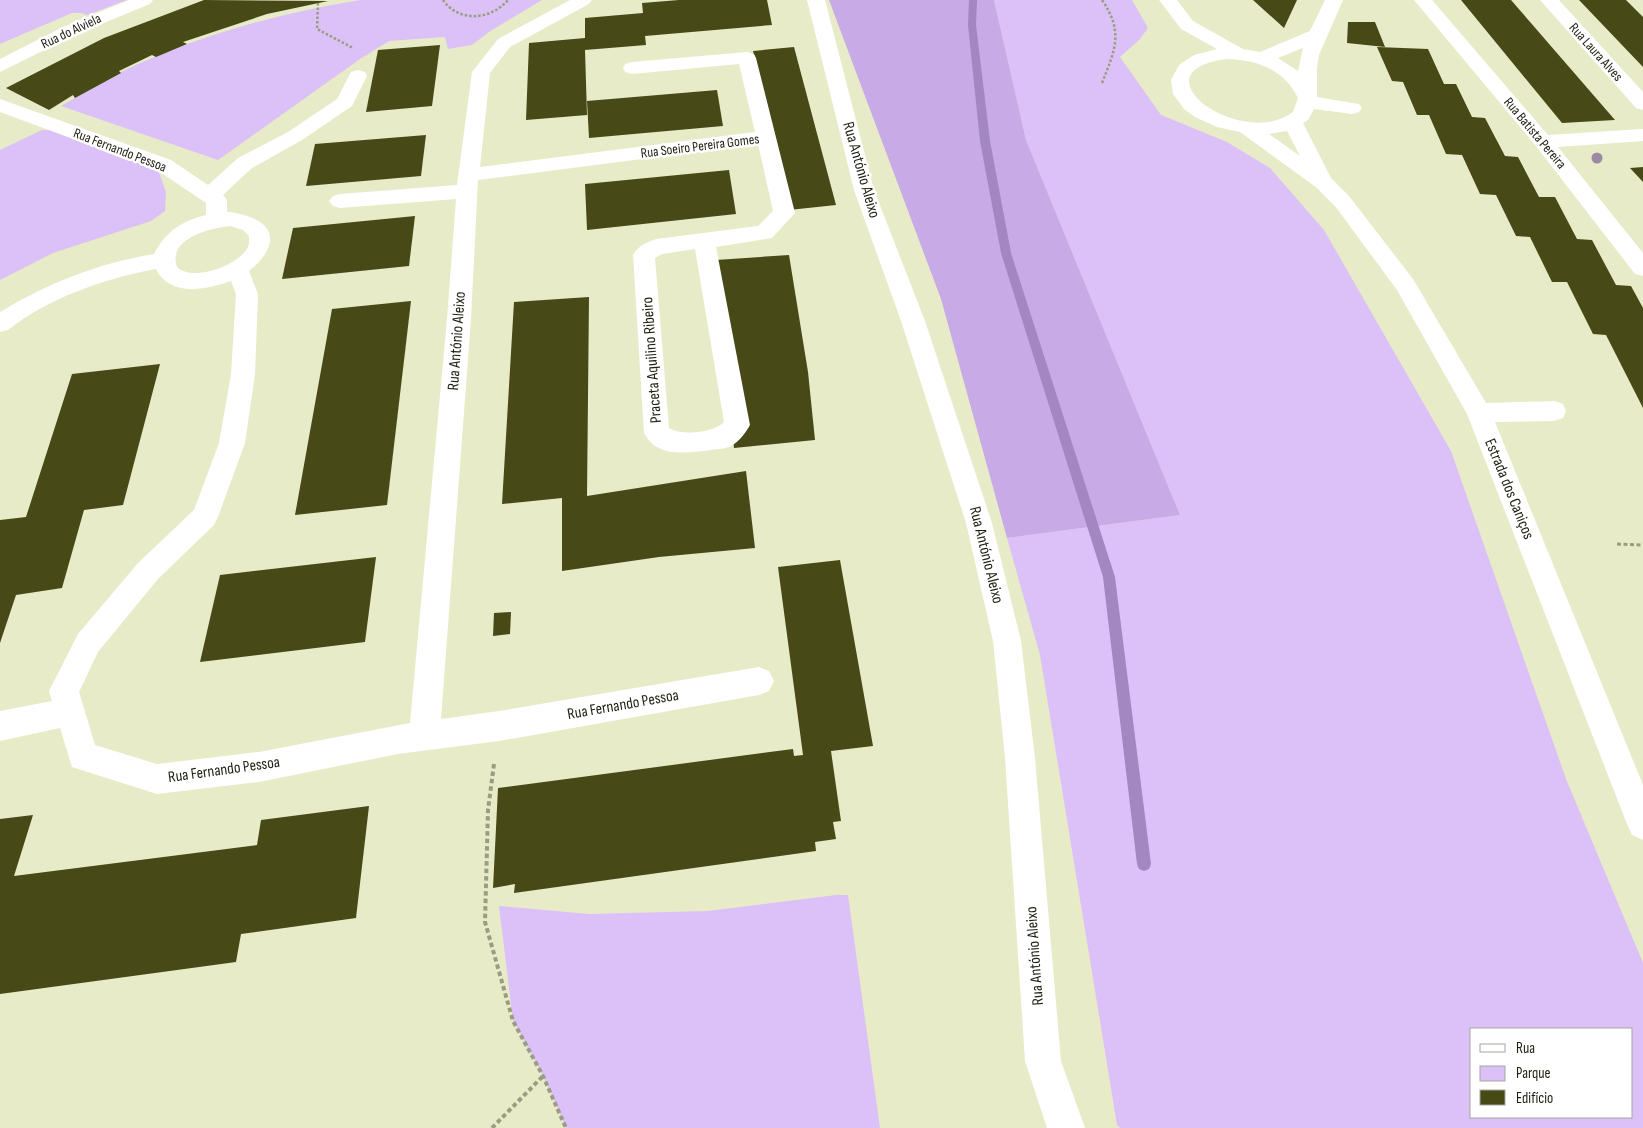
<svg xmlns="http://www.w3.org/2000/svg" width="1643" height="1128" font-family="'Sofia Sans Condensed',sans-serif">
  <style>
    .green { fill: #dbc1f7; fill-rule: evenodd }
    .forest { fill: #c7aae6 }
    .lines { fill: none; stroke-linecap: round; stroke-linejoin: round }
    .stream { fill: #a387c1; fill-rule: evenodd }
    .building { fill: #474916 }
    .path-far2 { stroke: #9b9d82; stroke-width: 2.5; stroke-dasharray: 2.5 2; stroke-linecap: butt }
    .path-far1 { stroke: #9b9d82; stroke-width: 3; stroke-dasharray: 4 2.5; stroke-linecap: butt }
    .path { stroke: #9b9d82; stroke-width: 4; stroke-dasharray: 4.5 3; stroke-linecap: butt }
    .minor { fill: #fff; fill-rule: evenodd }
    .tree { fill: #9d8aa2 }
    .labels { text-anchor: middle; dominant-baseline: central; stroke-width: 5; stroke-linejoin: round; paint-order: stroke }
    .far-street-label { font-size: 14px; fill: #1e1e12; stroke: #fff }
    .street-label { font-size: 16px; fill: #1e1e12; stroke: #fff }
  </style>
  <rect width="100%" height="100%" fill="#e8ebc8"/>
  <g class="green">
    <path d="M 0,0 L 127,0 L 87,15 L 81,13 L 72,13 L 0,44 Z"/>
    <path d="M 361,0 L 542,0 L 489,32 L 472,45 L 448,49 L 445,37 L 389,41 L 360,59 L 218,160 L 61,106 C 81,95 100,82 121,72 C 197,36 278,13 361,0 Z"/>
    <path d="M 994,0 L 1132,0 L 1148,28 L 1139,40 L 1120,57 L 1161,115 L 1227,142 L 1270,168 L 1324,230 L 1451,451 L 1566,779 L 1643,963 L 1643,1128 L 1120,1128 L 1117,1125 L 1040,655 L 1007,538 L 1180,515 L 1026,140 ZM 1472,1029 L 1632,1029 L 1632,1117 L 1472,1117 Z"/>
    <path d="M 42,130 L 52,130 L 157,167 L 166,192 L 165,211 L 151,221 L 53,253 L 0,280 L 0,150 Z"/>
    <path d="M 836,895 L 848,895 L 880,1128 L 566,1128 L 543,1076 L 513,1021 L 499,906 L 589,914 L 708,911 Z"/>
  </g>
  <path class="forest" d="M 829,0 L 994,0 L 1026,140 L 1180,515 L 1007,538 L 941,299 Z"/>
  <g class="lines">
    <path class="stream" d="M 969,0 L 977,0 L 976,25 L 990,141 L 1011,253 L 1115,577 L 1151,864 L 1149,869 L 1144,871 L 1139,869 L 1137,864 L 1103,577 L 1001,253 L 980,141 L 968,25 Z"/>
  </g>
  <g class="building">
    <path d="M 204,0 L 328,1 L 267,14 L 183,42 L 187,44 L 156,57 L 152,55 L 119,71 L 121,73 L 75,98 L 73,95 L 49,110 L 6,88 L 104,38 Z"/>
    <path d="M 679,0 L 767,0 L 772,25 L 645,36 L 646,45 L 585,50 L 587,115 L 526,120 L 529,43 L 585,38 L 585,18 L 643,13 L 642,3 Z"/>
    <path d="M 1253,0 L 1297,0 L 1284,28 Z"/>
    <path d="M 1461,0 L 1511,0 L 1615,120 L 1562,123 Z"/>
    <path d="M 1579,0 L 1626,0 L 1643,17 L 1643,67 Z"/>
    <path d="M 1348,22 L 1375,22 L 1385,47 L 1347,43 Z"/>
    <path d="M 440,45 L 432,106 L 366,112 L 378,50 Z"/>
    <path d="M 794,47 L 836,205 L 789,210 L 753,51 Z"/>
    <path d="M 1377,47 L 1428,49 L 1444,84 L 1456,84 L 1472,117 L 1485,118 L 1505,156 L 1518,157 L 1539,197 L 1555,197 L 1577,239 L 1592,240 L 1616,285 L 1631,286 L 1643,308 L 1643,408 L 1606,335 L 1593,334 L 1567,282 L 1552,282 L 1530,237 L 1516,236 L 1496,195 L 1480,194 L 1462,155 L 1446,154 L 1429,115 L 1417,115 L 1403,82 L 1392,81 Z"/>
    <path d="M 717,90 L 723,126 L 589,138 L 587,101 Z"/>
    <path d="M 426,135 L 421,176 L 306,186 L 315,144 Z"/>
    <path d="M 1643,167 L 1643,182 L 1630,168 Z"/>
    <path d="M 729,170 L 736,214 L 587,230 L 585,184 Z"/>
    <path d="M 415,216 L 409,266 L 282,279 L 293,228 Z"/>
    <path d="M 789,255 L 808,372 L 815,440 L 734,448 L 716,260 Z"/>
    <path d="M 589,297 L 587,496 L 746,471 L 755,548 L 659,557 L 562,571 L 562,498 L 502,504 L 514,302 Z"/>
    <path d="M 411,301 L 387,505 L 295,515 L 332,309 Z"/>
    <path d="M 160,364 L 123,505 L 84,510 L 62,588 L 16,595 L 0,643 L 0,520 L 26,517 L 72,374 Z"/>
    <path d="M 376,557 L 365,642 L 200,662 L 220,575 Z"/>
    <path d="M 840,560 L 873,746 L 831,751 L 841,821 L 833,822 L 836,839 L 815,842 L 816,851 L 514,893 L 515,884 L 493,888 L 498,788 L 793,749 L 794,756 L 803,755 L 778,567 Z"/>
    <path d="M 511,612 L 510,634 L 493,636 L 494,613 Z"/>
    <path d="M 369,806 L 356,918 L 241,934 L 236,962 L 0,994 L 0,819 L 33,815 L 14,876 L 257,845 L 261,820 Z"/>
  </g>
  <g class="lines">
    <g class="path-far2">
      <path d="M 443,0 C 459,23 491,20 508,0"/>
      <path d="M 1102,0 C 1124,32 1115,50 1102,83"/>
      <path d="M 318,3 L 317,29 L 353,48"/>
    </g>
    <path class="path-far1" d="M 1617,544 L 1643,545"/>
    <g class="path">
      <path d="M 494,764 L 488,810 L 485,922 L 513,1021 L 543,1076 L 566,1128"/>
      <path d="M 492,1128 L 543,1076"/>
    </g>
    <g class="minor">
      <path d="M 129,0 L 153,0 L 150,4 L 77,34 L 0,72 L 0,59 L 65,26 Z"/>
      <path d="M 570,0 L 592,0 L 589,4 L 510,47 L 490,73 L 480,167 L 755,132 L 739,64 L 632,74 L 625,72 L 623,68 L 625,64 L 632,62 L 747,52 L 754,54 L 756,58 L 795,213 L 772,238 L 716,247 L 750,425 C 746,432 739,442 731,446 C 723,450 713,449 704,451 C 682,453 657,457 644,433 L 633,255 C 638,246 647,242 656,239 L 758,226 L 773,211 L 758,144 L 478,180 L 471,319 L 441,719 L 499,711 L 759,667 L 769,671 L 774,681 L 769,691 L 759,695 L 499,741 L 398,754 L 259,782 L 157,794 L 72,767 L 60,728 L 0,741 L 0,711 L 52,701 L 49,691 L 78,634 L 138,563 L 194,510 L 219,443 L 231,374 L 236,294 L 231,281 C 206,290 170,297 156,269 C 106,278 48,298 8,330 L 0,332 L 0,312 C 48,283 99,263 154,254 C 166,231 182,221 206,215 L 206,203 L 157,170 L 0,112 L 0,99 L 171,160 L 208,185 L 238,158 L 288,132 L 337,99 L 351,72 L 358,70 L 365,72 L 367,76 L 352,106 L 302,140 L 252,168 L 223,195 L 227,200 L 227,212 C 234,212 240,214 247,216 C 282,227 273,252 249,271 L 258,294 L 255,374 L 245,443 L 218,517 L 214,525 L 158,579 L 98,652 L 79,692 L 95,745 L 157,764 L 259,752 L 410,723 L 447,319 L 456,199 L 340,208 L 333,206 L 329,201 L 333,196 L 340,194 L 457,185 L 472,72 L 498,39 ZM 230,226 L 243,230 L 249,236 C 249,236 249,243 249,244 C 244,264 193,283 177,267 C 167,238 211,228 230,226 ZM 695,249 L 724,422 C 713,433 682,436 669,428 L 655,258 L 662,254 Z"/>
      <path d="M 807,0 L 825,0 L 874,190 L 925,321 L 992,523 L 1021,641 L 1035,758 L 1061,1061 L 1085,1128 L 1047,1128 L 1025,1061 L 1005,758 L 993,641 L 966,523 L 901,321 L 854,190 Z"/>
      <path d="M 1159,0 L 1177,0 L 1193,21 L 1243,49 L 1260,52 L 1310,31 L 1325,0 L 1343,0 L 1319,55 L 1317,68 L 1317,97 L 1359,104 L 1362,108 L 1359,112 L 1352,114 L 1314,109 L 1308,120 L 1303,123 L 1331,178 L 1349,196 L 1413,279 L 1486,403 L 1554,401 L 1563,404 L 1566,411 L 1563,418 L 1554,421 L 1495,422 L 1643,785 L 1643,840 L 1632,835 L 1627,824 L 1467,414 L 1397,290 L 1335,206 L 1317,188 L 1240,132 L 1217,127 L 1195,117 L 1184,109 L 1173,94 L 1171,80 L 1179,65 L 1194,55 L 1217,49 L 1181,29 ZM 1303,48 L 1298,71 L 1278,58 ZM 1227,59 C 1257,60 1284,69 1298,98 L 1293,112 C 1241,151 1131,71 1227,59 ZM 1287,131 L 1300,156 L 1269,134 Z"/>
      <path d="M 1414,0 L 1432,0 L 1548,135 L 1643,129 L 1643,141 L 1558,147 L 1643,253 L 1643,276 L 1635,274 L 1536,146 Z"/>
      <path d="M 1540,0 L 1559,0 L 1643,92 L 1643,110 L 1636,108 Z"/>
    </g>
  </g>
  <circle class="tree" cx="1597" cy="158" r="5.5"/>
  <g class="labels">
    <g class="far-street-label">
      <text transform="translate(71 31) rotate(-25)">Rua do Alviela</text>
      <text transform="translate(1596 52) rotate(48)">Rua Laura Alves</text>
      <text transform="translate(1535 133) rotate(50)">Rua Batista Pereira</text>
      <text transform="translate(700 146) rotate(-7)">Rua Soeiro Pereira Gomes</text>
      <text transform="translate(120 150) rotate(21)">Rua Fernando Pessoa</text>
    </g>
    <g class="street-label">
      <text transform="translate(861 170) rotate(74)">Rua António Aleixo</text>
      <text transform="translate(457 341) rotate(-86)">Rua António Aleixo</text>
      <text transform="translate(652 360) rotate(-94)">Praceta Aquilino Ribeiro</text>
      <text transform="translate(1509 489) rotate(68)">Estrada dos Caniços</text>
      <text transform="translate(986 555) rotate(76)">Rua António Aleixo</text>
      <text transform="translate(623 705) rotate(-10)">Rua Fernando Pessoa</text>
      <text transform="translate(224 770) rotate(-8)">Rua Fernando Pessoa</text>
      <text transform="translate(1035 956) rotate(-94)">Rua António Aleixo</text>
    </g>
  </g>
  <rect x="1470" y="1028" width="162" height="90" fill="#ffffff" stroke="#a5a5a0"/>
  <rect x="1480" y="1044" width="25" height="8" fill="#ffffff" stroke="#a5a5a0"/>
  <text x="1516" y="1053" font-size="15" fill="#1e1e12">Rua</text>
  <rect x="1480" y="1066" width="25" height="15" fill="#dbc1f7" stroke="#a5a5a0"/>
  <text x="1516" y="1078" font-size="15" fill="#1e1e12">Parque</text>
  <rect x="1480" y="1090" width="25" height="15" fill="#474916" stroke="#a5a5a0"/>
  <text x="1516" y="1103" font-size="15" fill="#1e1e12">Edifício</text>
</svg>
